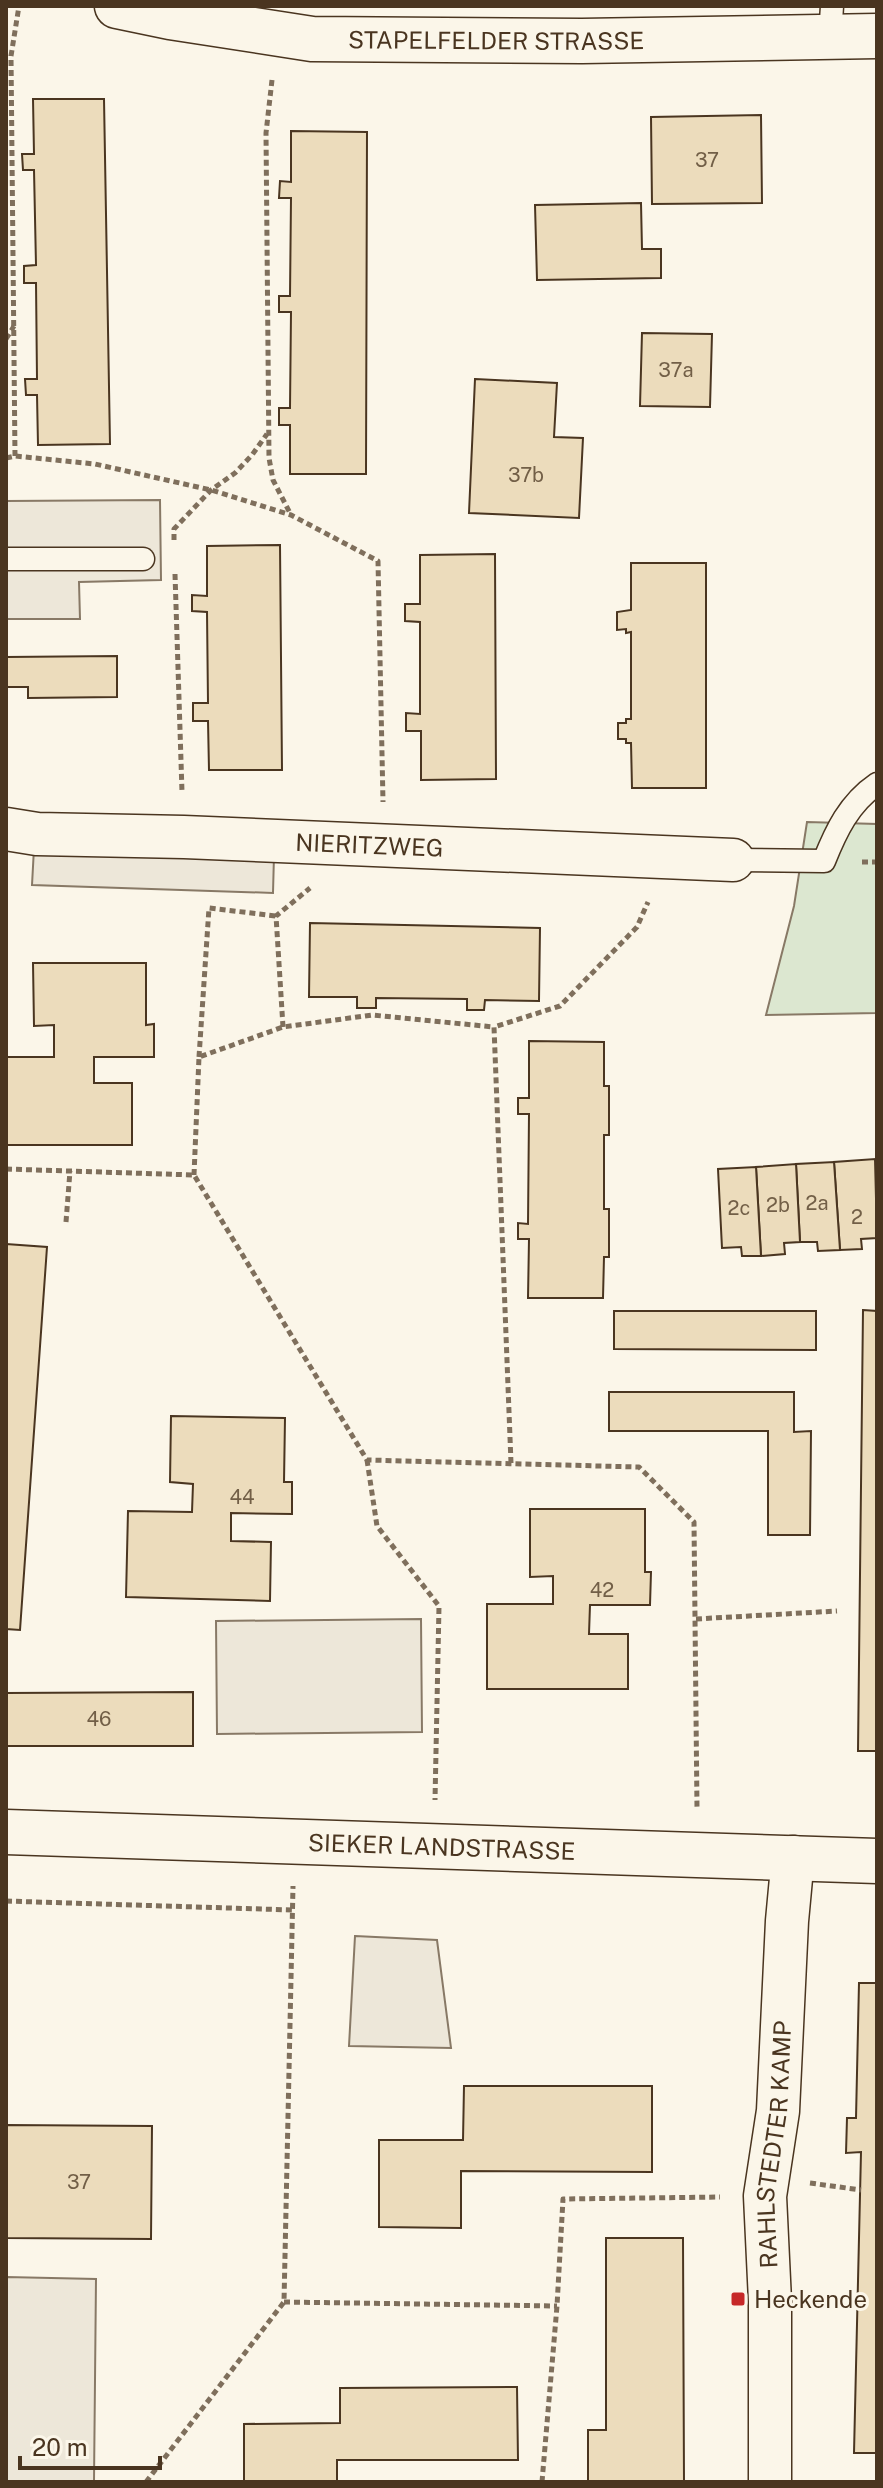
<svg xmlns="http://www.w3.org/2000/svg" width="883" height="2488" font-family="'Public Sans',sans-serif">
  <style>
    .green { fill: #dce7d0; stroke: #887966; stroke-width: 2 }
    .parking { fill: #ede7d9; stroke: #887966; stroke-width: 2 }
    .building { fill: #ecdcbc; stroke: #4a3520; stroke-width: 2 }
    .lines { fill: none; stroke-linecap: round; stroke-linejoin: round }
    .service-casing { stroke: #4a3520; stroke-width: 25 }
    .minor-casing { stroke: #4a3520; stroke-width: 45 }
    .tertiary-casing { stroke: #4a3520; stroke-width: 47 }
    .secondary-casing { stroke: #4a3520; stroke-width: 47 }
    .path { stroke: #7f6f5c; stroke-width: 5; stroke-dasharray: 6 4; stroke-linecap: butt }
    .service { stroke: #fbf6e9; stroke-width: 22 }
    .minor { stroke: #fbf6e9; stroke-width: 42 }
    .tertiary { stroke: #fbf6e9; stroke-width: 44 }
    .secondary { stroke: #fbf6e9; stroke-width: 44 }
    .poi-dot { fill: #c62828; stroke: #fbf6e9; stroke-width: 3 }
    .labels { text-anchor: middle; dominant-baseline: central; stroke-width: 6; stroke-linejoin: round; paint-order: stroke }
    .number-label { font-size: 20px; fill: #725f47 }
    .street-label { font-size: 24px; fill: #4a3520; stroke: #fbf6e9 }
    .poi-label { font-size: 24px; fill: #4a3520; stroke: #fbf6e9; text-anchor: start }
  </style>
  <rect width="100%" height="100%" fill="#fbf6e9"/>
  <path class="green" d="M 807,822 L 877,824 L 877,1013 L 766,1015 L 794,906 Z"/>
  <g class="parking">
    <path d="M 160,500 L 161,580 L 79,582 L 80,619 L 6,619 L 6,501 Z"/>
    <path d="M 34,848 L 274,855 L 273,893 L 32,885 Z"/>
    <path d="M 421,1619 L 422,1732 L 217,1734 L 216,1621 Z"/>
    <path d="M 355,1936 L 437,1940 L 451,2048 L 349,2046 Z"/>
    <path d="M 6,2277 L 96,2279 L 94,2482 L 6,2482 Z"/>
  </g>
  <g class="building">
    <path d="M 33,99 L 104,99 L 110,444 L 38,445 L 37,395 L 26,395 L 25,379 L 37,379 L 36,283 L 24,283 L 24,266 L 36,265 L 34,170 L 23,170 L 22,154 L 34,154 Z"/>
    <path d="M 761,115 L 762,203 L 652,204 L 651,117 Z"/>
    <path d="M 291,131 L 367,132 L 366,474 L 290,474 L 290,425 L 279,425 L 279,408 L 290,408 L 291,312 L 279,312 L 279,296 L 290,296 L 291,198 L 279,198 L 280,181 L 291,182 Z"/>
    <path d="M 641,203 L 642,249 L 661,249 L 661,278 L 537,280 L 535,205 Z"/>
    <path d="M 642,333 L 712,334 L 710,407 L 640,406 Z"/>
    <path d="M 475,379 L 557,383 L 554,437 L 583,438 L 579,518 L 469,513 Z"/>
    <path d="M 280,545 L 282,770 L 209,770 L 208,721 L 193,721 L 193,703 L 208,703 L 207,612 L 192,611 L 192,595 L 207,596 L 207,546 Z"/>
    <path d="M 495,554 L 496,779 L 421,780 L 421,731 L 406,731 L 406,713 L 420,714 L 420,622 L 405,621 L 405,604 L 420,604 L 420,555 Z"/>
    <path d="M 631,563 L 706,563 L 706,788 L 632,788 L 631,743 L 626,743 L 626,739 L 618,739 L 618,723 L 626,723 L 626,719 L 631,719 L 631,632 L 626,633 L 626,629 L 617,630 L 617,612 L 631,610 Z"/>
    <path d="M 117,656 L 117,697 L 28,698 L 28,687 L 6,687 L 6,657 Z"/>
    <path d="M 310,923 L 540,928 L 539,1001 L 485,1000 L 484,1010 L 467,1010 L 467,999 L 376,998 L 376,1008 L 357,1008 L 357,997 L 309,997 Z"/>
    <path d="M 33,963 L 146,963 L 146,1025 L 154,1024 L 154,1057 L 94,1057 L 94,1083 L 132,1083 L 132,1145 L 6,1145 L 6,1057 L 54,1057 L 54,1025 L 34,1026 Z"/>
    <path d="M 529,1041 L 604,1042 L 604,1086 L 609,1086 L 609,1135 L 604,1135 L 604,1209 L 609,1209 L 609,1257 L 604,1257 L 603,1298 L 528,1298 L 529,1239 L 518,1239 L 518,1223 L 528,1224 L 529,1114 L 518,1114 L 518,1098 L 529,1098 Z"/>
    <path d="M 875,1159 L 877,1238 L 861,1239 L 862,1249 L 840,1250 L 834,1162 Z"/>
    <path d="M 834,1162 L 840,1250 L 818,1251 L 817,1242 L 800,1242 L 796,1164 Z"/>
    <path d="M 796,1164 L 800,1242 L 784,1243 L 785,1254 L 761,1256 L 756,1167 Z"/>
    <path d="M 756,1167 L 761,1256 L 742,1256 L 741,1247 L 722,1248 L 718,1169 Z"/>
    <path d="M 6,1244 L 47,1247 L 20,1630 L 6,1629 Z"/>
    <path d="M 863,1310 L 877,1311 L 877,1751 L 858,1751 Z"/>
    <path d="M 614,1311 L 816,1311 L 816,1350 L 614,1349 Z"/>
    <path d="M 609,1392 L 794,1392 L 794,1432 L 811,1431 L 810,1535 L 768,1535 L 768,1431 L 609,1431 Z"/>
    <path d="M 171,1416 L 285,1418 L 284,1482 L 292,1482 L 292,1514 L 231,1513 L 231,1541 L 271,1542 L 270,1601 L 126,1597 L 128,1511 L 192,1512 L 193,1484 L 170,1482 Z"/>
    <path d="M 530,1509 L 645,1509 L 645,1572 L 651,1572 L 650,1605 L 590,1605 L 589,1634 L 628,1634 L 628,1689 L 487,1689 L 487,1604 L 553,1604 L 553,1576 L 530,1577 Z"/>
    <path d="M 193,1692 L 193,1746 L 6,1746 L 6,1693 Z"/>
    <path d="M 859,1983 L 877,1983 L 877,2453 L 854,2453 L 861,2152 L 846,2153 L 847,2118 L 856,2118 Z"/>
    <path d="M 464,2086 L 652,2086 L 652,2172 L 461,2171 L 461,2228 L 379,2227 L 379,2140 L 463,2140 Z"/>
    <path d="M 6,2125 L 152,2126 L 151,2239 L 6,2238 Z"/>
    <path d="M 606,2238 L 683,2238 L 684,2482 L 588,2482 L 588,2430 L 606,2430 Z"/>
    <path d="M 517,2387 L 518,2460 L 337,2460 L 337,2482 L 244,2482 L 244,2424 L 340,2423 L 340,2388 Z"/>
  </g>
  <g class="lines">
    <defs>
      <g id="service">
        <path d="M 830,37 L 832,6"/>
        <path d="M 6,559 L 143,559"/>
        <path d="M 733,860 L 824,861 C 836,831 849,803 877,784"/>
      </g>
      <g id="minor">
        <path id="s1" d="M 6,829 L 37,834 L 184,837 L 733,860"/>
        <path id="s2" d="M 770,2482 L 770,2301 L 765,2196 L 778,2111 L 787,1921 L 793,1857"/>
      </g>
      <g id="tertiary">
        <path id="s3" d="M 117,6 L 170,17 L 312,39 L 582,41 L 877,36"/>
      </g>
      <g id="secondary">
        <path id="s4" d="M 6,1832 L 877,1861"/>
      </g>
    </defs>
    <use href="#service" class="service-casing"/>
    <use href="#minor" class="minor-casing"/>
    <use href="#tertiary" class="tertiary-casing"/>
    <use href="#secondary" class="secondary-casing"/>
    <g class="path">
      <path d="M 272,80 L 266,133 L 269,458 L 273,480 L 291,515"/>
      <path d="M 6,339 L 14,326"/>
      <path d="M 15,456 L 11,56 L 19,6"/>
      <path d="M 6,458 L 15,456 L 95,464 L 211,490 L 291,515 L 378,561 L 383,802"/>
      <path d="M 174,540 L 174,529 L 211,490 L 235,473 L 252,455 L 267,434"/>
      <path d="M 175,574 L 182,792"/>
      <path d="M 862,862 L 877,862"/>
      <path d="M 283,1027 L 276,916 L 310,888"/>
      <path d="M 199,1057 L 209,908 L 276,916"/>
      <path d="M 6,1169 L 194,1175 L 367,1460 L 639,1467 L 694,1522 L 697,1809"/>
      <path d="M 194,1175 L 199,1057 L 283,1027 L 372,1015 L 494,1027"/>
      <path d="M 66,1222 L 70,1171"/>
      <path d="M 367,1460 L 377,1526 L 439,1606 L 435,1800"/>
      <path d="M 511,1463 L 494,1027 L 560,1006 L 637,927 L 648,902"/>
      <path d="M 696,1619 L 837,1611"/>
      <path d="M 6,1901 L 292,1910"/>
      <path d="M 810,2183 L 861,2190"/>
      <path d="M 284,2302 L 557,2306"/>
      <path d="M 146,2482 L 284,2302 L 293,1886"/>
      <path d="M 542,2482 L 557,2306 L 563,2199 L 720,2197"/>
    </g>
    <use href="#service" class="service"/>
    <use href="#minor" class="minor"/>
    <use href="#tertiary" class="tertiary"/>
    <use href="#secondary" class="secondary"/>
  </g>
  <rect class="poi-dot" x="730" y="2291" width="16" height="16" rx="4"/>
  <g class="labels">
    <g class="number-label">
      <text x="707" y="160">37</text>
      <text x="676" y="370">37a</text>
      <text x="526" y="475">37b</text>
      <text x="817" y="1203">2a</text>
      <text x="778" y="1205">2b</text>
      <text x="739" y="1208">2c</text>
      <text x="857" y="1217">2</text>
      <text x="242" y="1497">44</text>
      <text x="602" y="1590">42</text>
      <text x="99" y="1719">46</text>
      <text x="79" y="2182">37</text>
    </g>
    <g class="street-label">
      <text stroke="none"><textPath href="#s3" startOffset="382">STAPELFELDER STRASSE</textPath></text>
      <text stroke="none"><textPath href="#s1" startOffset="364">NIERITZWEG</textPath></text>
      <text stroke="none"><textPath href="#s4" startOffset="436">SIEKER LANDSTRASSE</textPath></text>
      <text stroke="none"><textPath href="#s2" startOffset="338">RAHLSTEDTER KAMP</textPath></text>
    </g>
    <g class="poi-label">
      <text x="754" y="2299">Heckende</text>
    </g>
  </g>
  <rect width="883" height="2488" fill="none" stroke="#4a3520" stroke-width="16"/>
  <path d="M20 2456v12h140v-12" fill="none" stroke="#4a3520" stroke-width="4"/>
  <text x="32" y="2456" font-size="24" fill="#4a3520" stroke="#fbf6e9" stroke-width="6" paint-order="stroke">20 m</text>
</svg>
